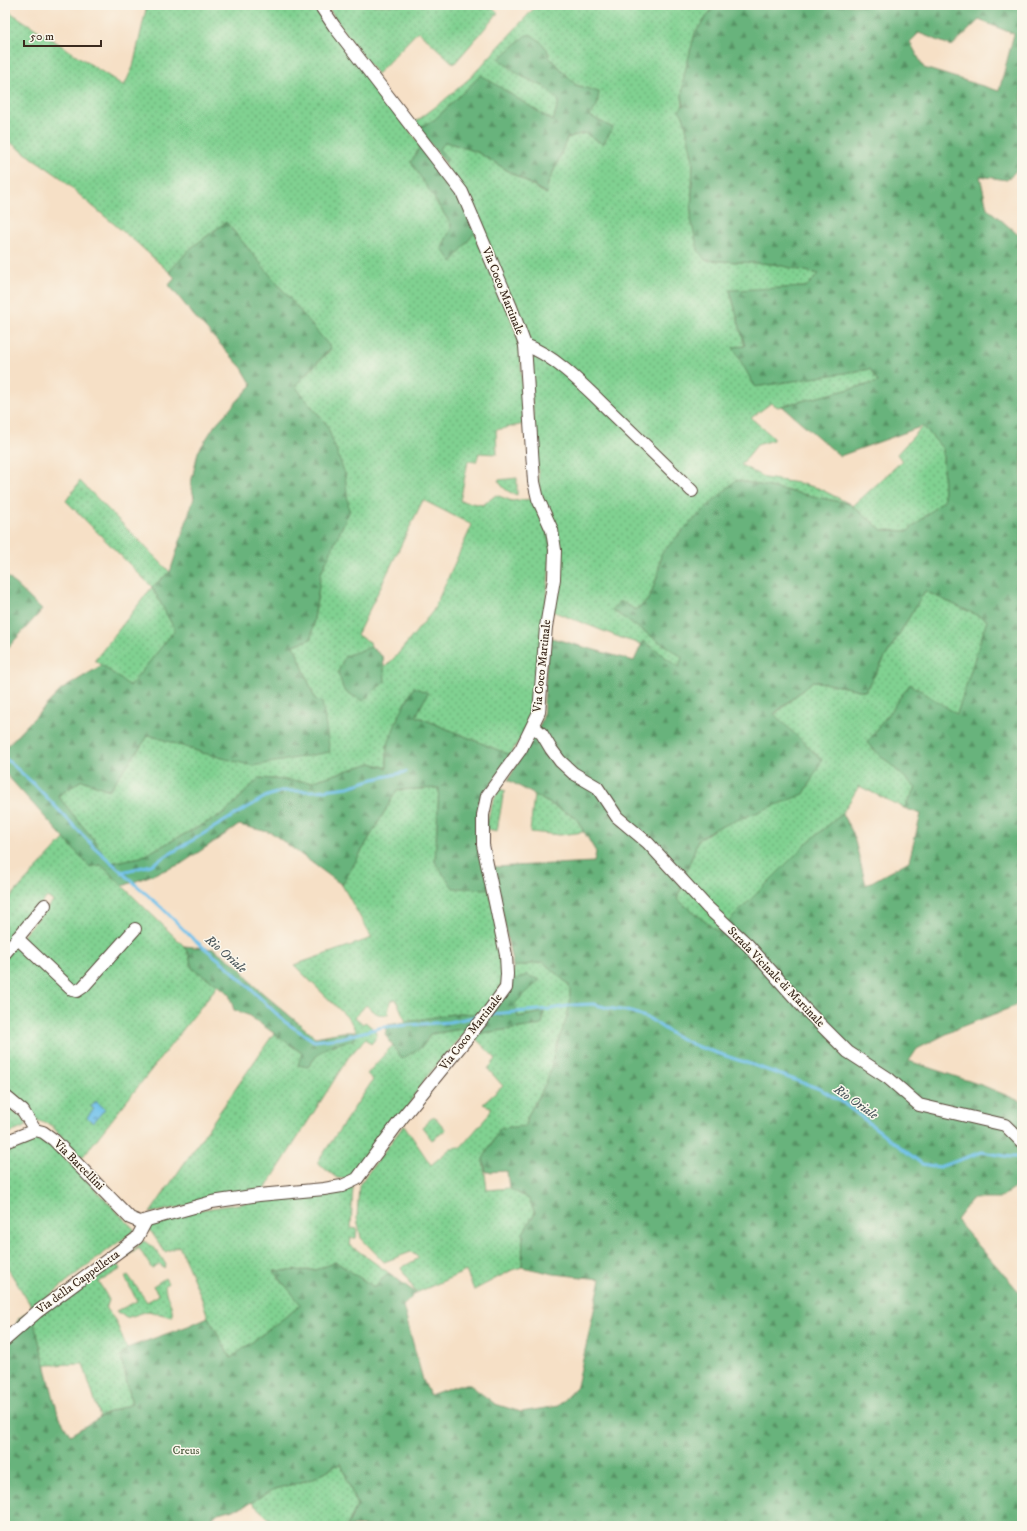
<svg xmlns="http://www.w3.org/2000/svg" width="1027" height="1531" font-family="'IM FELL DW Pica',serif">
  <style>
    .grass { fill: url(#grass-dots); stroke: #5e7e58; fill-rule: evenodd }
    .forest { fill: url(#forest-firs); stroke: #526e4c; fill-rule: evenodd }
    .water { fill: url(#water-ripples); stroke: #567684 }
    .lines { fill: none; stroke-linecap: round; stroke-linejoin: round }
    .stream { stroke: #70c1eb; stroke-width: 3 }
    .street-casing { stroke: #574537; stroke-width: 14 }
    .street { stroke: #fff; stroke-width: 12 }
    .labels { text-anchor: middle; dominant-baseline: central; stroke-width: 3; stroke-linejoin: round; paint-order: stroke }
    .street-label { font-size: 12px; fill: #3b2a1e; stroke: #fbf7ec }
    .park-label { font-size: 12px; fill: #505c40; stroke: #fbf7ec }
    .water-label { font-size: 13px; font-style: italic; fill: #4b575c; stroke: #fbf7ec }
  </style>
  <defs>
    <pattern id="grass-dots" width="8" height="8" patternUnits="userSpaceOnUse"><rect width="8" height="8" fill="#80d191"/><path d="M2 2h.1M6 6h.1" fill="none" stroke="#6aaa76" stroke-width="1.8" stroke-linecap="round"/></pattern>
    <pattern id="forest-firs" width="22" height="20" patternUnits="userSpaceOnUse"><rect width="22" height="20" fill="#68b37b"/><path d="M5 1l3.5 6h-7zM16 11l3.5 6h-7z" fill="#579264"/></pattern>
    <pattern id="water-ripples" width="26" height="14" patternUnits="userSpaceOnUse"><rect width="26" height="14" fill="#70c1eb"/><path d="M2 4q2-2 4 0t4 0M15 11q2-2 4 0t4 0" fill="none" stroke="#5d9dbe"/></pattern>
  </defs>
  <rect width="100%" height="100%" fill="#fbf7ec"/>
  <filter id="ink" filterUnits="userSpaceOnUse"><feTurbulence type="fractalNoise" baseFrequency=".025" numOctaves="2"/><feDisplacementMap in="SourceGraphic" scale="8" xChannelSelector="R" yChannelSelector="G"/><feConvolveMatrix kernelMatrix="1 2 1 2 8 2 1 2 1" color-interpolation-filters="sRGB"/></filter>
  <filter id="wash" filterUnits="userSpaceOnUse"><feTurbulence type="fractalNoise" baseFrequency=".012" numOctaves="4" result="noise"/><feDisplacementMap in="SourceGraphic" scale="16" xChannelSelector="R" yChannelSelector="G"/><feGaussianBlur stdDeviation="0.9" result="paint"/><feColorMatrix in="noise" values="0 0 0 0 0 0 0 0 0 0 0 0 0 0 0 0 0 1.4 0 .05"/><feComposite in="paint" operator="in"/></filter>
  <g filter="url(#wash)">
    <rect width="100%" height="100%" fill="#f6e0c6"/>
    <g class="grass">
      <path d="M 147,5 L 313,5 L 394,112 L 421,145 L 435,200 L 452,226 L 442,249 L 475,232 L 508,311 L 520,346 L 524,424 L 496,430 L 497,454 L 479,453 L 476,462 L 468,461 L 460,501 L 483,505 L 496,495 L 512,501 L 531,499 L 541,514 L 551,548 L 537,712 L 510,755 L 416,716 L 387,746 L 387,768 L 371,763 L 311,782 L 259,778 L 225,813 L 141,857 L 110,863 L 94,840 L 58,796 L 82,780 L 109,790 L 149,735 L 203,753 L 315,699 L 294,645 L 311,639 L 321,573 L 349,512 L 327,425 L 295,386 L 331,349 L 226,222 L 191,248 L 169,272 L 137,243 L 84,199 L 60,177 L 5,139 L 5,9 L 124,86 L 133,67 ZM 423,500 L 472,525 L 433,611 L 397,655 L 384,668 L 383,657 L 371,647 L 370,642 L 357,635 Z"/>
      <path d="M 326,5 L 489,5 L 498,13 L 454,64 L 418,31 L 377,74 L 343,30 Z"/>
      <path d="M 537,5 L 715,5 L 695,33 L 682,96 L 684,118 L 693,160 L 691,220 L 705,260 L 773,264 L 820,274 L 806,287 L 730,291 L 745,346 L 734,347 L 755,386 L 870,369 L 879,382 L 778,407 L 771,403 L 751,418 L 773,437 L 773,440 L 757,445 L 741,465 L 765,478 L 798,483 L 818,488 L 850,504 L 736,480 L 661,554 L 658,574 L 649,599 L 636,610 L 612,610 L 683,657 L 679,667 L 643,642 L 641,644 L 624,639 L 552,611 L 557,591 L 540,494 L 527,341 L 445,163 L 448,159 L 439,149 L 446,142 L 477,152 L 546,194 L 548,183 L 557,164 L 567,138 L 584,133 L 613,128 L 589,116 L 599,93 L 576,85 L 549,57 L 547,49 L 521,76 L 545,87 L 559,101 L 553,121 L 481,76 L 434,120 L 418,128 L 414,123 L 442,102 L 471,77 Z"/>
      <path d="M 923,426 L 943,449 L 944,500 L 908,531 L 882,530 L 853,506 L 902,461 L 897,454 Z"/>
      <path d="M 517,478 L 517,495 C 508,492 503,489 498,480 Z"/>
      <path d="M 80,481 L 170,572 L 152,587 L 175,630 L 130,687 L 95,660 L 152,587 L 66,501 Z"/>
      <path d="M 925,591 L 988,620 L 957,714 L 867,743 L 916,788 L 904,808 L 859,786 L 842,814 L 808,842 L 718,932 L 677,899 L 698,840 L 822,760 L 774,715 L 813,681 L 865,691 Z"/>
      <path d="M 439,788 L 435,862 L 489,889 C 495,915 512,969 498,993 C 494,1001 485,1007 479,1014 L 458,1013 L 406,1022 L 396,999 L 390,1001 L 388,1014 C 378,1017 373,1011 366,1005 L 355,1017 L 363,1024 L 365,1022 L 375,1030 L 377,1037 L 371,1044 L 365,1039 L 348,1058 L 264,1191 L 150,1213 L 274,1033 L 303,1054 L 308,1067 C 324,1045 328,1046 353,1040 L 356,1032 L 350,1020 L 294,965 L 372,938 L 342,885 L 397,790 Z"/>
      <path d="M 499,789 L 506,791 L 503,796 L 497,831 L 487,829 C 488,813 492,803 499,789 Z"/>
      <path d="M 534,795 L 576,818 L 584,832 L 560,835 L 530,832 Z"/>
      <path d="M 65,838 L 90,866 L 101,865 L 184,946 L 189,955 L 192,968 L 218,985 L 81,1159 L 51,1125 L 36,1120 L 5,1091 L 5,957 L 53,901 L 47,897 L 5,948 L 5,903 Z"/>
      <path d="M 543,962 L 569,985 C 573,1010 563,1026 556,1048 C 552,1061 550,1075 544,1087 C 538,1101 528,1110 525,1126 L 483,1159 L 487,1190 L 509,1188 L 529,1199 L 535,1213 L 523,1233 L 522,1267 L 512,1270 L 474,1290 L 466,1271 L 416,1293 L 401,1268 L 419,1258 L 411,1252 L 384,1262 L 361,1238 L 357,1218 L 359,1185 L 404,1125 L 431,1165 L 451,1148 L 461,1147 L 486,1118 L 492,1108 L 483,1104 L 503,1086 L 488,1069 L 496,1059 L 476,1039 L 475,1034 L 542,1025 L 544,1012 L 517,1017 L 511,981 L 513,967 Z"/>
      <path d="M 469,1028 L 424,1080 L 407,1107 L 364,1164 L 346,1179 L 337,1178 L 317,1163 L 373,1080 L 367,1074 L 390,1048 L 393,1046 L 402,1058 L 423,1046 L 430,1034 Z"/>
      <path d="M 5,1103 L 24,1119 L 27,1126 L 5,1135 Z"/>
      <path d="M 434,1116 L 446,1130 L 432,1140 L 422,1127 Z"/>
      <path d="M 32,1138 L 42,1138 L 52,1145 L 135,1230 L 81,1270 L 33,1309 L 115,1259 L 121,1269 L 99,1282 L 109,1300 L 106,1309 L 115,1320 L 127,1348 L 121,1357 L 132,1404 L 109,1412 L 100,1417 L 83,1364 L 45,1365 L 34,1322 L 33,1309 L 5,1264 L 5,1147 Z"/>
      <path d="M 353,1186 L 351,1228 L 357,1229 L 356,1238 L 351,1238 L 350,1245 L 389,1273 L 374,1287 L 336,1262 L 315,1270 L 274,1271 L 302,1305 L 231,1358 L 208,1317 L 200,1294 L 179,1246 L 165,1252 L 150,1230 L 153,1222 L 180,1213 Z"/>
      <path d="M 143,1241 C 155,1245 160,1255 166,1265 L 164,1269 L 160,1264 L 152,1269 L 139,1248 L 126,1257 Z"/>
      <path d="M 128,1275 L 147,1302 L 159,1295 L 153,1286 L 165,1278 L 168,1283 L 165,1286 C 166,1300 174,1304 172,1317 L 148,1311 L 126,1318 L 117,1311 L 137,1301 L 125,1277 Z"/>
      <path d="M 341,1463 L 357,1506 L 347,1526 L 277,1526 L 251,1502 L 272,1490 L 312,1479 Z"/>
    </g>
    <g class="forest">
      <path d="M 715,5 L 1022,5 L 1022,165 L 1007,180 L 980,176 L 987,208 L 1022,238 L 1022,997 L 1015,1006 L 958,1028 L 917,1049 L 909,1061 L 984,1086 L 1022,1102 L 1022,1182 L 999,1199 L 972,1199 L 956,1220 L 1022,1295 L 1022,1526 L 347,1526 L 357,1506 L 341,1463 L 312,1479 L 272,1490 L 243,1507 L 218,1513 L 205,1526 L 65,1526 L 62,1523 L 58,1526 L 5,1526 L 5,1337 L 12,1333 L 19,1318 L 33,1309 L 34,1322 L 58,1414 L 70,1435 L 109,1412 L 132,1404 L 121,1357 L 127,1348 L 188,1326 L 208,1317 L 231,1358 L 301,1305 L 274,1271 L 315,1270 L 336,1262 L 374,1287 L 389,1273 L 416,1293 L 403,1306 L 423,1380 L 430,1395 L 458,1385 L 470,1385 L 495,1404 L 521,1412 L 558,1406 L 577,1386 L 601,1279 L 554,1274 L 522,1267 L 523,1233 L 535,1213 L 529,1199 L 509,1188 L 507,1171 L 486,1172 L 483,1159 L 500,1128 L 525,1126 C 528,1110 538,1101 544,1087 C 550,1075 552,1061 556,1048 C 563,1026 573,1009 569,985 L 543,962 L 513,967 L 493,867 L 594,862 L 596,852 L 576,818 L 508,780 L 540,725 L 543,717 L 548,637 L 634,661 L 643,641 L 679,667 L 682,657 L 612,610 L 620,601 L 636,610 L 649,599 L 658,574 L 661,554 L 686,527 L 736,480 L 850,504 L 882,530 L 908,531 L 944,500 L 943,449 L 923,426 L 840,456 L 782,406 L 878,382 L 870,369 L 755,387 L 733,347 L 745,346 L 730,290 L 806,287 L 819,274 L 773,264 L 705,260 L 698,250 L 691,220 L 693,160 L 684,118 L 679,110 L 684,105 L 682,96 L 684,75 L 695,33 ZM 979,20 L 1014,34 L 999,91 L 924,68 L 910,42 L 919,33 L 952,46 ZM 925,591 L 987,620 L 957,714 L 910,684 L 867,743 L 916,788 L 904,808 L 921,814 L 909,861 L 866,885 L 853,833 L 842,814 L 808,842 L 718,932 L 677,899 L 698,840 L 712,830 L 804,794 L 822,760 L 774,714 L 813,681 L 865,691 Z"/>
      <path d="M 526,35 L 532,35 L 540,41 L 547,49 L 549,57 L 576,85 L 599,92 L 597,106 L 590,116 L 613,128 L 603,144 L 584,133 L 567,138 L 557,164 L 548,183 L 547,194 L 477,152 L 446,142 L 439,149 L 448,159 L 445,163 L 418,128 L 434,120 L 481,75 L 553,121 L 559,101 L 545,87 L 521,76 L 499,59 Z"/>
      <path d="M 421,145 L 459,193 L 475,232 L 452,262 L 442,248 L 452,226 L 411,162 Z"/>
      <path d="M 226,222 L 331,348 L 295,386 L 327,425 L 345,474 L 349,512 L 321,573 L 311,639 L 294,645 L 315,699 L 322,702 L 330,752 L 253,766 L 203,753 L 149,735 L 109,790 L 82,780 L 58,796 L 94,840 L 110,863 L 141,857 L 225,813 L 259,778 L 311,782 L 371,763 L 387,768 L 387,747 L 398,717 L 414,687 L 428,693 L 416,716 L 510,755 L 485,795 L 489,889 L 453,888 L 435,862 L 439,788 L 397,790 L 342,885 L 272,833 L 239,825 L 181,864 L 123,886 L 101,865 L 90,867 L 5,773 L 5,748 L 61,690 L 102,665 L 130,686 L 175,630 L 152,587 L 170,572 L 194,498 L 191,483 L 198,452 L 215,425 L 252,385 L 242,368 L 195,317 L 169,285 L 175,278 L 169,272 L 191,248 Z"/>
      <path d="M 5,574 L 42,610 L 5,651 Z"/>
      <path d="M 371,647 L 383,657 L 385,681 L 363,701 L 344,691 L 338,672 L 345,656 Z"/>
      <path d="M 184,946 L 214,949 L 241,968 L 252,984 L 315,1037 L 342,1032 L 357,1032 L 353,1040 C 328,1046 324,1045 308,1067 L 298,1065 L 302,1053 L 248,1015 L 234,1010 L 229,994 L 218,985 L 192,968 L 189,955 Z"/>
      <path d="M 527,975 L 540,980 L 515,1003 L 518,1017 L 544,1012 L 542,1025 L 475,1034 L 511,981 Z"/>
      <path d="M 458,1013 L 479,1014 L 469,1028 L 430,1034 L 423,1046 L 402,1059 L 385,1034 L 388,1025 Z"/>
    </g>
    <path class="water" d="M 96,1101 L 105,1109 L 93,1123 L 87,1117 L 94,1109 L 91,1107 Z"/>
    <g class="lines">
      <g class="stream">
        <path d="M 5,758 L 35,785 L 94,847 L 163,909 L 192,938 L 227,966 L 285,1022 L 314,1041 L 340,1038 L 383,1027 L 449,1022 L 480,1016"/>
        <path d="M 122,872 L 151,865 L 265,797 L 281,791 L 316,791 L 348,787 L 374,779 L 406,772"/>
        <path d="M 491,1014 L 551,1009 L 573,1005 L 593,1004 L 608,1008 L 632,1012 L 650,1019 L 672,1034"/>
        <path d="M 674,1035 L 696,1046 L 753,1065 L 820,1089 L 842,1102 L 922,1164 L 939,1167 L 982,1152 L 1011,1157 L 1022,1157"/>
      </g>
    </g>
  </g>
  <g filter="url(#ink)">
    <g class="lines">
      <defs>
        <g id="street">
          <path d="M 525,345 C 555,355 588,390 611,412 C 638,438 665,464 692,491"/>
          <path d="M 533,726 L 542,734 L 551,749 L 560,761 L 573,773 L 597,787 L 617,817 L 648,843 L 707,907 L 748,945 L 804,1008 L 848,1052 L 888,1078 L 919,1105 L 1005,1125 L 1022,1142"/>
          <path d="M 17,938 L 72,990 L 77,991 L 83,987 L 135,929"/>
          <path d="M 5,953 L 45,905"/>
          <path d="M 5,1096 L 23,1111 L 35,1130"/>
          <path d="M 5,1142 L 35,1130 L 43,1132 L 54,1140 L 130,1218 L 140,1222 L 212,1202 L 259,1195 L 324,1189 L 342,1186 L 357,1179 L 402,1118 L 486,1015 L 506,988 L 507,974 L 506,955 L 483,845 L 483,815 L 487,796 L 521,749 L 539,712 L 546,627 L 554,579 L 555,550 L 552,530 L 538,499 L 534,482 L 525,345 L 511,307 L 462,192 L 334,26 L 320,5"/>
          <path d="M 5,1340 L 37,1312 L 137,1238 L 146,1221"/>
        </g>
      </defs>
      <use href="#street" class="street-casing"/>
      <use href="#street" class="street"/>
    </g>
  </g>
  <g class="labels">
    <g class="street-label">
      <text transform="translate(503 291) rotate(68)">Via Coco Martinale</text>
      <text transform="translate(542 666) rotate(-84)">Via Coco Martinale</text>
      <text transform="translate(776 977) rotate(46)">Strada Vicinale di Martinale</text>
      <text transform="translate(471 1032) rotate(-52)">Via Coco Martinale</text>
      <text transform="translate(79 1165) rotate(45)">Via Barcellini</text>
      <text transform="translate(78 1282) rotate(-36)">Via della Cappelletta</text>
    </g>
    <g class="park-label">
      <text x="186" y="1450">Creus</text>
    </g>
    <g class="water-label">
      <text transform="translate(226 954) rotate(41)">Rio Oriale</text>
      <text transform="translate(856 1102) rotate(35)">Rio Oriale</text>
    </g>
  </g>
  <rect width="1027" height="1531" fill="none" stroke="#fbf7ec" stroke-width="20"/>
  <path d="M24 40v6h77v-6" fill="none" stroke="#3b2a1e" stroke-width="2"/>
  <text x="30" y="40" font-size="12" fill="#3b2a1e" stroke="#fbf7ec" stroke-width="3" paint-order="stroke">50 m</text>
</svg>
